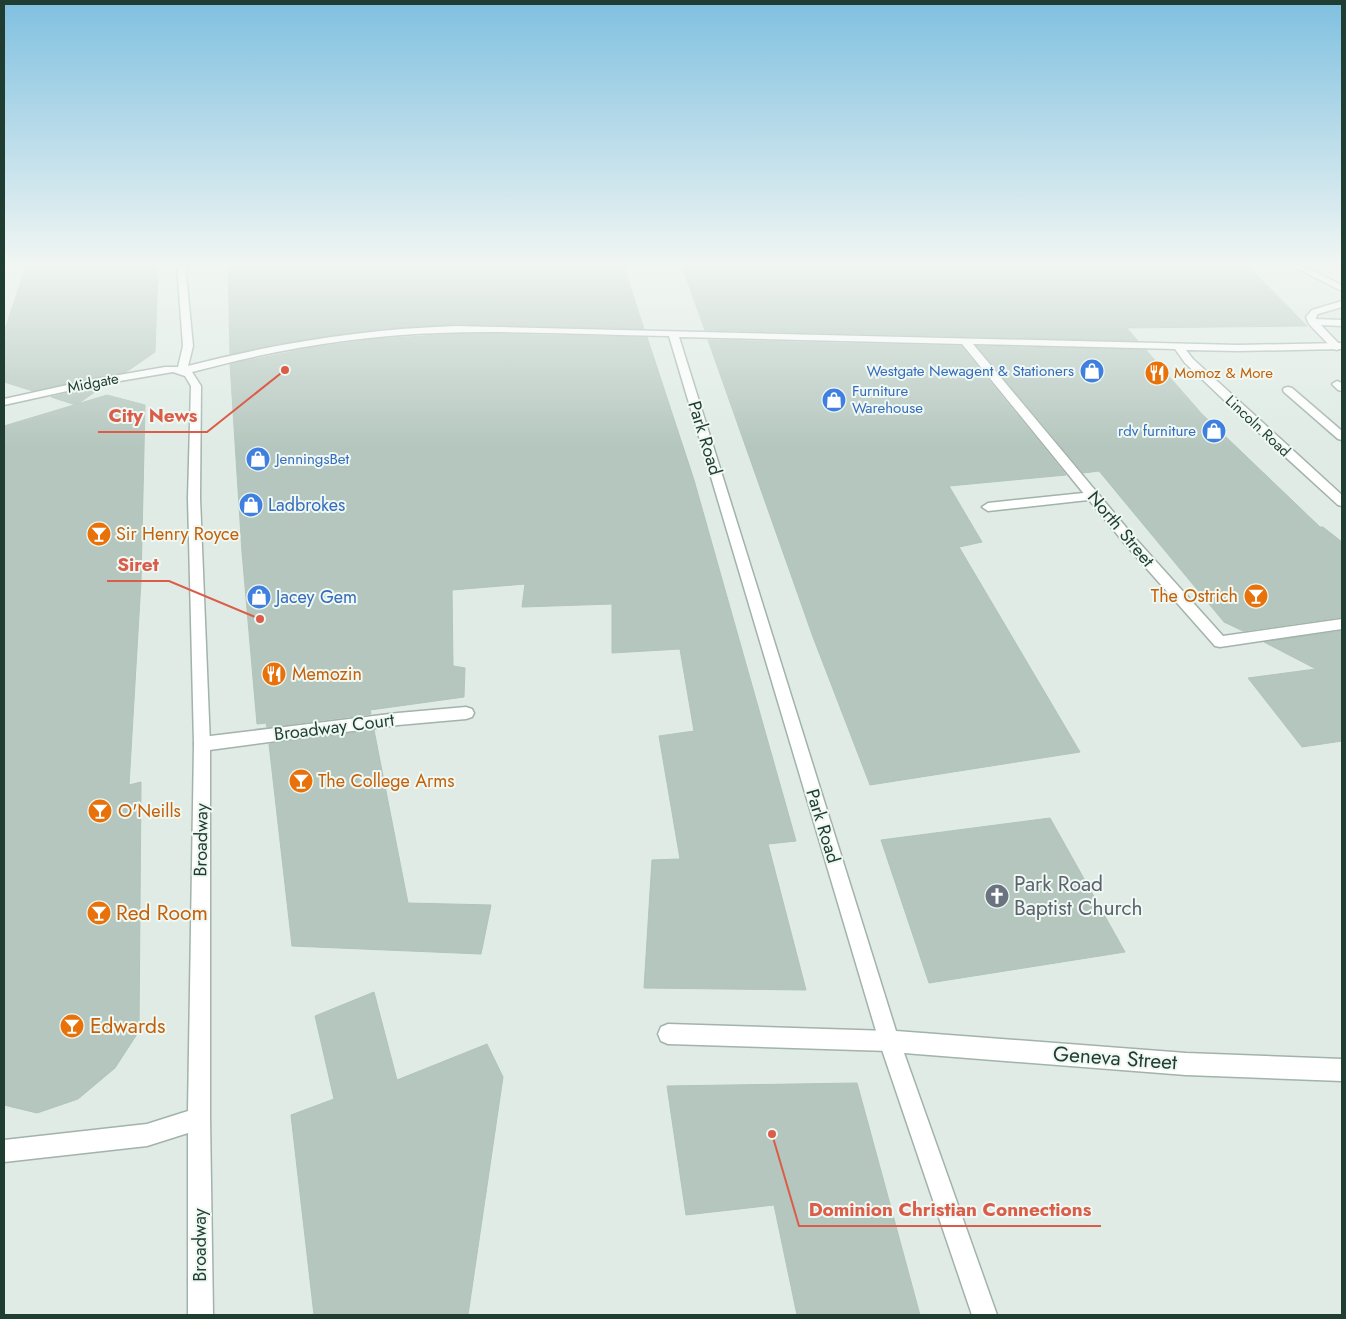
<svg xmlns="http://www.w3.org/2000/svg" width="1346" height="1319" font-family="Jost,sans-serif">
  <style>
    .building { fill: #b4c6bd; stroke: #b1c5ba }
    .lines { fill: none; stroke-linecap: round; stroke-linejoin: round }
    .lane-casing { stroke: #a2b3ab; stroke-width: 3 }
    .street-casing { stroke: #a2b3ab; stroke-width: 3 }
    .lane { fill: #fff; fill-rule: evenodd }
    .street { fill: #fff; fill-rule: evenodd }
    .labels { text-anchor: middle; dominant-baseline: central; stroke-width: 4; stroke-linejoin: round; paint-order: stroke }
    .far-shop-label { font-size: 15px; fill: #366cbe; stroke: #eff8f3; text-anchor: end }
    .far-food-label { font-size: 15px; fill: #c56008; stroke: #eff8f3; text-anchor: start }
    .far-street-label { font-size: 15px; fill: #1f3d31; stroke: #eff8f3 }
    .street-label { font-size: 18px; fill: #1f3d31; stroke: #eff8f3 }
    .shop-label { font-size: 18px; fill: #366cbe; stroke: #eff8f3; text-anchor: start }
    .food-label { font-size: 18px; fill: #c56008; stroke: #eff8f3; text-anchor: start }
    .near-worship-label { font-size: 21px; fill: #5b616d; stroke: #eff8f3; text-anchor: start }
    .near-food-label { font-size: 21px; fill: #c56008; stroke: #eff8f3; text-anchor: start }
    .near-street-label { font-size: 21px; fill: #1f3d31; stroke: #eff8f3 }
    .leader { fill: none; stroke: #db5c48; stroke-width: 2 }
    .callout-dot { fill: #db5c48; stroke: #eff8f3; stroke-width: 2 }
    .callout-label { font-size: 19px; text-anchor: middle; font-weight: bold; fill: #db5c48; stroke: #eff8f3; stroke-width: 4; stroke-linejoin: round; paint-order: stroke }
  </style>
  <rect width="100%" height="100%" fill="#dfebe4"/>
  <g class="building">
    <path d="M 27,264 L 158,264 L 155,352 L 126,372 L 33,391 L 4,382 L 4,332 Z"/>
    <path d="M 228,264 L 623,264 L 644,329 L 456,324 L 422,326 L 321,337 L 230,354 Z"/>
    <path d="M 681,264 L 1246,264 L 1307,326 L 1127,328 L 1138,341 L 705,330 Z"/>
    <path d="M 496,334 L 647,337 L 694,480 L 796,841 L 768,844 L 806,990 L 644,988 L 652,860 L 680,859 L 659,736 L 694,731 L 680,649 L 612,653 L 612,604 L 522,607 L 525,584 L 452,590 L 453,666 L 465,668 L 464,697 L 370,710 L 371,714 L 267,727 L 266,723 L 257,724 L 242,552 L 230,364 L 315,347 L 376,339 L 438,335 Z"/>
    <path d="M 708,340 L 961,346 L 1066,475 L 949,486 L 982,542 L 959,547 L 1080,752 L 870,785 L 813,637 Z"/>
    <path d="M 977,346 L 1146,350 L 1201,413 L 1320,527 L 1323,527 L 1342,542 L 1342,617 L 1243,631 L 1224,622 L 1099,471 L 1083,473 Z"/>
    <path d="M 105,385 L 76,405 L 51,397 L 90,388 Z"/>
    <path d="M 107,395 L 145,405 L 141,581 L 129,785 L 141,782 L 139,1031 L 115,1068 L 78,1099 L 37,1113 L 4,1105 L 4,426 Z"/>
    <path d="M 1342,631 L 1342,741 L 1302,747 L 1248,678 L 1316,669 L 1264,642 Z"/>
    <path d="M 374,730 L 408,903 L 491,905 L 481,954 L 292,946 L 269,744 Z"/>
    <path d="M 1050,818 L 1125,952 L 929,983 L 881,840 Z"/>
    <path d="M 374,992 L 397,1080 L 487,1044 L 503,1077 L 468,1315 L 314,1315 L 291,1115 L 334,1099 L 315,1016 Z"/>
    <path d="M 857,1083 L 884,1182 L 920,1315 L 797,1315 L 774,1205 L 686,1215 L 667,1086 Z"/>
  </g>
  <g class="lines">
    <defs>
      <g id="lane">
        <path d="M 1288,264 L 1299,264 L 1342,285 L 1342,291 Z"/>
        <path d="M 1335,264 L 1342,264 L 1342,268 L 1336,266 Z"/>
        <path d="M 1342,301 L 1342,307 L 1318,314 L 1316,317 L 1316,319 L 1342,320 L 1342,326 L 1321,325 L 1342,347 L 1337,350 L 1333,349 L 1309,324 L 1306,317 L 1312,310 Z"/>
        <path d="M 1337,381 L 1342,383 L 1342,391 L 1338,390 L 1332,384 Z"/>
        <path d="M 1288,387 L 1292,388 L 1342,431 L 1342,440 L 1338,439 L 1284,392 L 1283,390 L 1284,388 Z"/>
        <path d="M 1093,492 L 1097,493 L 1099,496 L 1097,499 L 988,511 L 982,507 L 988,503 Z"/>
        <path d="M 466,707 L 472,709 L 474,713 L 472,717 L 466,719 L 398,725 L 202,751 L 196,749 L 194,744 L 196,739 L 202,737 L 398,713 Z"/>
        <path d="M 668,1024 L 889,1031 L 896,1034 L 899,1041 L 896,1048 L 889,1051 L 668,1044 L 661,1041 L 658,1034 L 661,1027 Z"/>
      </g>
      <path id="street" d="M 177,264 L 185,264 L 193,346 L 188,366 C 276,343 366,329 456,326 L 1238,345 L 1342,343 L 1342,349 L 1238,351 L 1186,350 L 1193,359 L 1342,495 L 1342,506 L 1338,505 L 1245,420 L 1185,363 L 1175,349 L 973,344 L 1135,538 L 1223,636 L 1342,619 L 1342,629 L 1220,647 L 1215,646 L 1125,544 L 962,344 L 679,337 L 896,1031 L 1186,1053 L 1342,1059 L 1342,1081 L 1186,1075 L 904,1053 L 997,1315 L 972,1315 L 879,1041 L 669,336 C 592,335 515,330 438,333 C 355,336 273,350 192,372 L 201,386 L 200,498 L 210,744 L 210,1118 L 213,1315 L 188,1315 L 188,1133 L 147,1146 L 4,1162 L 4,1140 L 147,1124 L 188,1111 L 194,744 L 188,498 L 191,386 L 185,376 L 173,372 L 90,386 L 4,405 L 4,399 L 90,380 L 165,367 L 178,367 L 183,346 Z"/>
    </defs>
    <use href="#lane" class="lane-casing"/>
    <use href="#street" class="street-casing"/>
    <use href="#lane" class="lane"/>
    <use href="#street" class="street"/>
  </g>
  <linearGradient id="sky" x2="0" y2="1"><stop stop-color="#7fc0e0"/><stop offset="0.59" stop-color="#f1f6f3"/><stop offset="1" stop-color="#f1f6f3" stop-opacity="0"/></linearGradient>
  <rect width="1346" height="448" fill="url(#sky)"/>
  <defs>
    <symbol id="shop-disc" viewBox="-11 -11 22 22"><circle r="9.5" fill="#3f7fe0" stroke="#eff8f3"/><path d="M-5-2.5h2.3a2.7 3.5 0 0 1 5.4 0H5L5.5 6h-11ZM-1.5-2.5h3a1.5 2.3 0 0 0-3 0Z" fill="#fff"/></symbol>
    <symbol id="restaurant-disc" viewBox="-11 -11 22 22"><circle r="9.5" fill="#e8710a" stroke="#eff8f3"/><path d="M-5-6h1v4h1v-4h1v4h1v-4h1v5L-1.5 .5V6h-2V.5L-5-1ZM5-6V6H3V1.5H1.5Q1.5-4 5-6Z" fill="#fff"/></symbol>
    <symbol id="bar-disc" viewBox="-11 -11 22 22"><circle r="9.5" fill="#e8710a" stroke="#eff8f3"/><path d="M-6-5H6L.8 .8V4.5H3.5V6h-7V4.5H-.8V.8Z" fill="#fff"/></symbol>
    <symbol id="church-disc" viewBox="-11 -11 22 22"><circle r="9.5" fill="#6b7280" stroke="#eff8f3"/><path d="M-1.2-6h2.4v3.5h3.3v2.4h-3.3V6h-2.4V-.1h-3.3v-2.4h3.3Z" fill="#fff"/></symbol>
  </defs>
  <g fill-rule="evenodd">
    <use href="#shop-disc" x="1078" y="357" width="28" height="28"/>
    <use href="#restaurant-disc" x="1143" y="359" width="28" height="28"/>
    <use href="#shop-disc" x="820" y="386" width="28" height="28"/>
    <use href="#shop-disc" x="1200" y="417" width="28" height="28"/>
    <use href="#shop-disc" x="244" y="445" width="28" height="28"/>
    <use href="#shop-disc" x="237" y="491" width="28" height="28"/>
    <use href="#bar-disc" x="85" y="520" width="28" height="28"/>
    <use href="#bar-disc" x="1242" y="582" width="28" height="28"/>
    <use href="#shop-disc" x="245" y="583" width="28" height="28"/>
    <use href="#restaurant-disc" x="260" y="660" width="28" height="28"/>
    <use href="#bar-disc" x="287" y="767" width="28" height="28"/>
    <use href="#bar-disc" x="86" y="797" width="28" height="28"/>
    <use href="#church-disc" x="983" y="882" width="28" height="28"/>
    <use href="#bar-disc" x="85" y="899" width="28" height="28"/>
    <use href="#bar-disc" x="58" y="1012" width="28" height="28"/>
  </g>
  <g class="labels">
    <g class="far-shop-label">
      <text x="1074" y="371">Westgate Newagent &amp; Stationers</text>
      <text x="852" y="391" text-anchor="start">Furniture<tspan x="852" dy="17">Warehouse</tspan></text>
      <text x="1196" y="431">rdv furniture</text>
      <text x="276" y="459" text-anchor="start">JenningsBet</text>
    </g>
    <g class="far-food-label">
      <text x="1174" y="373">Momoz &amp; More</text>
    </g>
    <g class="far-street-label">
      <text transform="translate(93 383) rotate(-11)">Midgate</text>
      <text transform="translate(1258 426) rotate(43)">Lincoln Road</text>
    </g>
    <g class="street-label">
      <text transform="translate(705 438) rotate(73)">Park Road</text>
      <text transform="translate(1121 529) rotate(50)">North Street</text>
      <text transform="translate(334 727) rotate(-7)">Broadway Court</text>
      <text transform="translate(823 826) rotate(73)">Park Road</text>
      <text transform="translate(201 840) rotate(-89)">Broadway</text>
      <text transform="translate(200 1245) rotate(-90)">Broadway</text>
    </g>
    <g class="shop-label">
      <text x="268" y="505">Ladbrokes</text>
      <text x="276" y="597">Jacey Gem</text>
    </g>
    <g class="food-label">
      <text x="116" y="534">Sir Henry Royce</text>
      <text x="1238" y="596" text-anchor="end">The Ostrich</text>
      <text x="292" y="674">Memozin</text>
      <text x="318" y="781">The College Arms</text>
      <text x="118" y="811">O'Neills</text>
    </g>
    <g class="near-worship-label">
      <text x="1014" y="884">Park Road<tspan x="1014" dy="24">Baptist Church</tspan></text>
    </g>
    <g class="near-food-label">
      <text x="116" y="913">Red Room</text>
      <text x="90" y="1026">Edwards</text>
    </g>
    <g class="near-street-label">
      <text transform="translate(1115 1058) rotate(4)">Geneva Street</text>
    </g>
  </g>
  <path class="leader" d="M285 370L207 432H98M260 619L169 581H107M772 1134L799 1226H1101"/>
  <g class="callout-dot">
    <circle cx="285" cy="370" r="5"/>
    <circle cx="260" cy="619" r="5"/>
    <circle cx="772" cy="1134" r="5"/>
  </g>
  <g class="callout-label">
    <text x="153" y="422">City News</text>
    <text x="138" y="571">Siret</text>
    <text x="950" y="1216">Dominion Christian Connections</text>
  </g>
  <rect width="1346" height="1319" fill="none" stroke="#1f3d31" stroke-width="10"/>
</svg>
